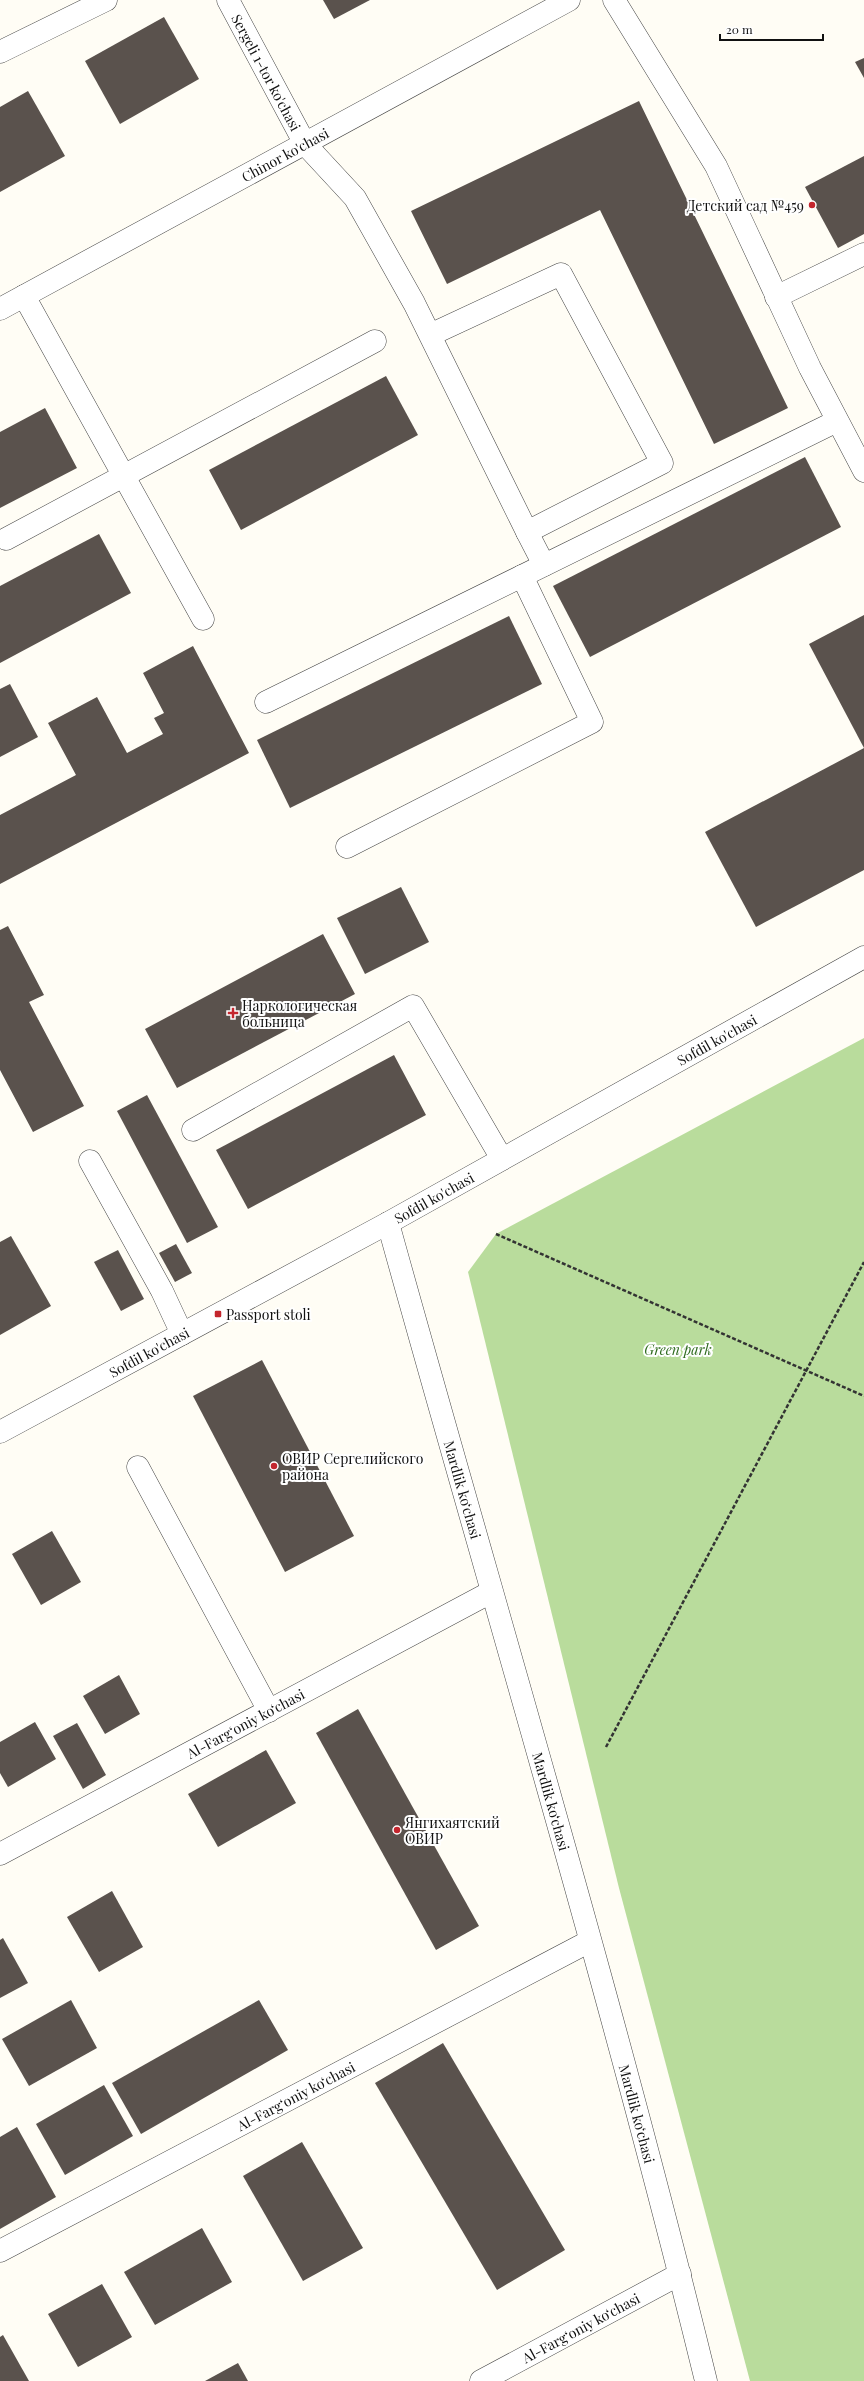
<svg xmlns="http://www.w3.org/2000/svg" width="864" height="2381" font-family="'Playfair Display',serif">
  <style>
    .forest { fill: #b9dc9c }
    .building { fill: #5a524d }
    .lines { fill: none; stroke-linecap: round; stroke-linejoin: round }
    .minor-casing { stroke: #444; stroke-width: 23 }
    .path { stroke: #333; stroke-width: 2.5; stroke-dasharray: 4 2; stroke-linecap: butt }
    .minor { stroke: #fff; stroke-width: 22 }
    .poi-dot { fill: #c4262e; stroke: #fff; stroke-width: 1.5 }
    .labels { text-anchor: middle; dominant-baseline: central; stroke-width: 4; stroke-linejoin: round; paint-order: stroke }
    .street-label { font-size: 14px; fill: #111; stroke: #fff }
    .poi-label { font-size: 14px; fill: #111; stroke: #fff; text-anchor: start }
    .park-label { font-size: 14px; font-style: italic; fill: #2f6b1f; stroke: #fff }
  </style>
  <rect width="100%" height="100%" fill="#fffdf5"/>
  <path class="forest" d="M 864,1038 L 864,2381 L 750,2381 L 619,1888 L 468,1272 L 496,1234 Z"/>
  <g class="building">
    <path d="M 323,0 L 370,0 L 334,19 Z"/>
    <path d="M 164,17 L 199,79 L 120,124 L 85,61 Z"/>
    <path d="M 864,58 L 864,78 L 855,62 Z"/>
    <path d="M 28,91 L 65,156 L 0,192 L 0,107 Z"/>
    <path d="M 639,101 L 788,408 L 714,444 L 600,210 L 447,284 L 411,211 Z"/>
    <path d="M 864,156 L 864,234 L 838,248 L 805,187 Z"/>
    <path d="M 386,376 L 418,435 L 241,530 L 209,470 Z"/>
    <path d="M 45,408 L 77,468 L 0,508 L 0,432 Z"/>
    <path d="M 805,457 L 841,527 L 590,657 L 553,586 Z"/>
    <path d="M 99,534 L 131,593 L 0,663 L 0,586 Z"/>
    <path d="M 864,615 L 864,748 L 809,644 Z"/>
    <path d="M 509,616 L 542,684 L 290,808 L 257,740 Z"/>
    <path d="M 193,646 L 249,753 L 0,884 L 0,815 L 76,775 L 48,723 L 97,697 L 127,753 L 163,734 L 154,718 L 164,713 L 143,673 Z"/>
    <path d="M 10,684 L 38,737 L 0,757 L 0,689 Z"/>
    <path d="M 864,748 L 864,870 L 756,927 L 705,832 Z"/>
    <path d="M 401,887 L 429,942 L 365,974 L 337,918 Z"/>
    <path d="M 8,926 L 44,995 L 29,1002 L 84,1106 L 33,1132 L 0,1070 L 0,930 Z"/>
    <path d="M 323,934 L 355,994 L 177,1088 L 145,1029 Z"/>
    <path d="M 394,1055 L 426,1115 L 248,1209 L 216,1150 Z"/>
    <path d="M 147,1095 L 218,1227 L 187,1243 L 117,1111 Z"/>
    <path d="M 11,1236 L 51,1306 L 0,1335 L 0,1242 Z"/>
    <path d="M 176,1244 L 192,1273 L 175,1282 L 159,1253 Z"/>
    <path d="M 118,1250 L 144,1299 L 121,1311 L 94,1262 Z"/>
    <path d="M 262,1360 L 354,1536 L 285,1572 L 193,1396 Z"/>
    <path d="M 52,1531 L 81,1582 L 41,1605 L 12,1554 Z"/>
    <path d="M 119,1675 L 140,1714 L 105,1734 L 83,1696 Z"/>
    <path d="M 358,1709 L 479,1926 L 436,1950 L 316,1733 Z"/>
    <path d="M 35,1722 L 56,1759 L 8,1787 L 0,1773 L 0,1742 Z"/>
    <path d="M 77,1723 L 106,1775 L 83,1789 L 53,1736 Z"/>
    <path d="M 266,1750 L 296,1803 L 218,1847 L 188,1794 Z"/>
    <path d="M 112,1891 L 143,1947 L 99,1972 L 67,1917 Z"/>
    <path d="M 3,1938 L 28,1983 L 0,1998 L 0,1940 Z"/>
    <path d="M 71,2000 L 97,2048 L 29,2086 L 2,2039 Z"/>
    <path d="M 259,2000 L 288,2050 L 141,2134 L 112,2083 Z"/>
    <path d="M 443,2043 L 565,2250 L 497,2290 L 375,2083 Z"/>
    <path d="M 104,2085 L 133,2136 L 65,2175 L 36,2124 Z"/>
    <path d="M 17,2127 L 56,2197 L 0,2229 L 0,2137 Z"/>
    <path d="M 302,2142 L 363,2248 L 303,2281 L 243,2176 Z"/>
    <path d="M 202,2228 L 232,2282 L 155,2325 L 124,2272 Z"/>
    <path d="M 102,2284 L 132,2337 L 78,2367 L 48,2314 Z"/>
    <path d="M 3,2335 L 29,2381 L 0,2381 L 0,2337 Z"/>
    <path d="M 238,2363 L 248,2381 L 205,2381 Z"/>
  </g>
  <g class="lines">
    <defs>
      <g id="minor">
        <path id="s1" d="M 228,0 L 305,144 L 355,198 L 414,303 L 527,532 L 662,463 L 561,274 L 430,335"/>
        <path d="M 614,0 L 716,166 L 810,368 L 864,471"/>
        <path d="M 0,52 L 106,0"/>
        <path d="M 24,296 L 203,619"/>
        <path d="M 776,297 L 864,254"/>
        <path id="s2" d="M 0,309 L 569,0"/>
        <path d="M 527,532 L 544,565"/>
        <path d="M 6,539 L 375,341"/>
        <path d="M 266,702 L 837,421"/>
        <path d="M 347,847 L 592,722 L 522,576"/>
        <path d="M 193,1130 L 413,1006 L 502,1159"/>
        <path d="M 90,1161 L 162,1291 L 182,1334"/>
        <path id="s3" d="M 388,1223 C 495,1609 611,1992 706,2381"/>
        <path id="s4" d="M 0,1432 L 388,1223 L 864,957"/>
        <path d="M 138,1467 L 269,1711"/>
        <path id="s5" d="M 0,1854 L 491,1592"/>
        <path id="s6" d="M 0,2251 L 590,1941"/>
        <path id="s7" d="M 481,2381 L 680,2274"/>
      </g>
    </defs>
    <use href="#minor" class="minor-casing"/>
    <g class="path">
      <path d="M 496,1234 L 864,1396"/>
      <path d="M 606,1747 L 864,1262"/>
    </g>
    <use href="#minor" class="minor"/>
  </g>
  <g class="poi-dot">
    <circle cx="812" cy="205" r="4"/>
    <path d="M231 1007h4v4h4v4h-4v4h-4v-4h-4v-4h4z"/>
    <rect x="214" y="1310" width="8" height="8" rx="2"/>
    <circle cx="274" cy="1466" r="4"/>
    <circle cx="397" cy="1830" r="4"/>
  </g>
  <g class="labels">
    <g class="street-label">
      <text stroke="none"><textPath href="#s1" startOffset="82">Sergeli 1-tor ko'chasi</textPath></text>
      <text stroke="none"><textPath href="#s2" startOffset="324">Chinor ko'chasi</textPath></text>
      <text stroke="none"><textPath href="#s4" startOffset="817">Sofdil ko'chasi</textPath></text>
      <text stroke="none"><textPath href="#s4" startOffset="493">Sofdil ko'chasi</textPath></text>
      <text stroke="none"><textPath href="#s4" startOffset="169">Sofdil ko'chasi</textPath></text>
      <text stroke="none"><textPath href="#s3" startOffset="277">Mardlik ko‘chasi</textPath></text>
      <text stroke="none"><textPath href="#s5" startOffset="278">Al-Farg‘oniy ko‘chasi</textPath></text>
      <text stroke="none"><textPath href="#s3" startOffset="601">Mardlik ko‘chasi</textPath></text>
      <text stroke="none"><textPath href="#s6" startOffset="334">Al-Farg‘oniy ko‘chasi</textPath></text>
      <text stroke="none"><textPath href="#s3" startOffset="925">Mardlik ko‘chasi</textPath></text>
      <text stroke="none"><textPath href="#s7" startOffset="113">Al-Farg‘oniy ko‘chasi</textPath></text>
    </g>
    <g class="poi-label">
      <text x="804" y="205" text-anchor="end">Детский сад №459</text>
      <text x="242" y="1005">Наркологическая<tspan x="242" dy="16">больница</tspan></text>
      <text x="226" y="1314">Passport stoli</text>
      <text x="282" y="1458">ОВИР Сергелийского<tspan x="282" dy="16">района</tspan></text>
      <text x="405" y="1822">Янгихаятский<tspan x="405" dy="16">ОВИР</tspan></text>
    </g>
    <g class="park-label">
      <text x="678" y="1349">Green park</text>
    </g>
  </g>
  <path d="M720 34v6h103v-6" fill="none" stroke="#111111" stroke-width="2"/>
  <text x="726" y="34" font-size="12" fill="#111111" stroke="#ffffff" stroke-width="3" paint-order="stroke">20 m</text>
</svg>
